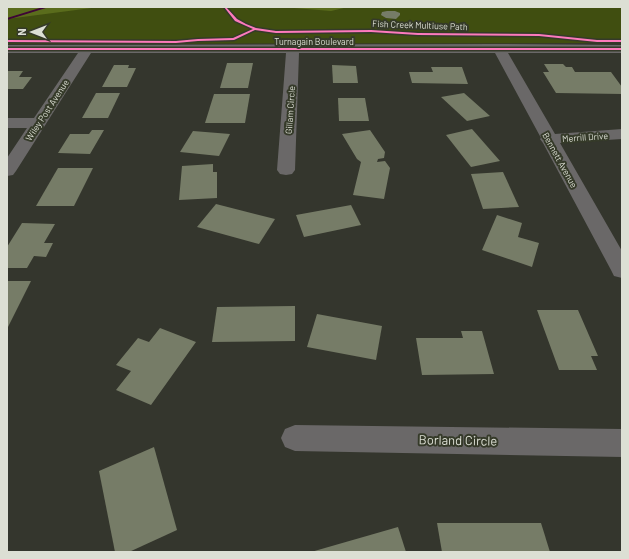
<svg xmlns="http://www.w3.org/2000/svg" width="629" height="559" font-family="Barlow,sans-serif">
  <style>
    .green { fill: #404e10 }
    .forest { fill: #5a6c1c }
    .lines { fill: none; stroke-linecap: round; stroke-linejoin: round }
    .stream { fill: #3e0536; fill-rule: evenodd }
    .building { fill: #767c67 }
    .street { fill: #6a6868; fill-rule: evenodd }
    .cycleway-casing { stroke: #353a29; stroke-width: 3 }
    .cycleway { fill: #fd7abc; fill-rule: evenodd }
    .labels { text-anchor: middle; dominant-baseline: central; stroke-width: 4; stroke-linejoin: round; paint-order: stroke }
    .far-street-label { font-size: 9px; fill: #dcdfd4; stroke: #353a29 }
    .near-street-label { font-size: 13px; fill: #dcdfd4; stroke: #353a29 }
  </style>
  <rect width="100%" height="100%" fill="#34362d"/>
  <path class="green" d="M 30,7 L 620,7 L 622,9 L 622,43 L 7,44 L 7,15 Z"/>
  <g class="forest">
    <path d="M 7,7 L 99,7 L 7,19 Z"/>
    <path d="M 282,7 L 348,7 L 331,11 Z"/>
  </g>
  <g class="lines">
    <path class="stream" d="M 43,7 L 49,7 L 7,20 L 7,18 Z"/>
  </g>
  <g class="building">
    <path d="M 387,11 L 395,11 L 400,13 L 400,15 L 396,19 L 386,18 L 381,15 L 382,12 Z"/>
    <path d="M 227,63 L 253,63 L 248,88 L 220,88 Z"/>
    <path d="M 544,64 L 563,64 L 566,67 L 572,67 L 575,72 L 611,72 L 622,87 L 622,94 L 556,93 L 543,72 L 549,72 Z"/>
    <path d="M 114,65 L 129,65 L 128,68 L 136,68 L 127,87 L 102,87 Z"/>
    <path d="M 332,65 L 356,66 L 358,83 L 333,83 Z"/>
    <path d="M 431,67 L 462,67 L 468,84 L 412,83 L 409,72 L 433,72 Z"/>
    <path d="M 7,71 L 23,71 L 19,77 L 32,77 L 23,89 L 7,89 Z"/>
    <path d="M 96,93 L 120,93 L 108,118 L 82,118 Z"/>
    <path d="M 464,93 L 490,116 L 467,121 L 441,97 Z"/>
    <path d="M 214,94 L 250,94 L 245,123 L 205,123 Z"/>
    <path d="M 338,98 L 365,98 L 369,121 L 339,121 Z"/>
    <path d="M 472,129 L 500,161 L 471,167 L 446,135 Z"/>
    <path d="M 92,130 L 104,130 L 90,154 L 58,153 L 70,134 L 89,134 Z"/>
    <path d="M 370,130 L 385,152 L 384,158 L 378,159 L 377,162 L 385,161 L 390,168 L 384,199 L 353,195 L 361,162 L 357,159 L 342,134 Z"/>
    <path d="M 193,131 L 230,134 L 219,156 L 180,152 Z"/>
    <path d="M 213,164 L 213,172 L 217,172 L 217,198 L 179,200 L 182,166 Z"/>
    <path d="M 58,168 L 93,168 L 74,206 L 36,206 Z"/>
    <path d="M 503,172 L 519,207 L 483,209 L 471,174 Z"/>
    <path d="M 216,204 L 275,219 L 259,244 L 197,227 Z"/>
    <path d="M 351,205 L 361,225 L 304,237 L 296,215 Z"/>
    <path d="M 497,215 L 522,223 L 518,237 L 539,243 L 532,267 L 482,250 Z"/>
    <path d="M 22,223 L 55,224 L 44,243 L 53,243 L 46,257 L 34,256 L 27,268 L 7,268 L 7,247 Z"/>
    <path d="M 7,281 L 31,281 L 7,329 Z"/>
    <path d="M 295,306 L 295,341 L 212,342 L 217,307 Z"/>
    <path d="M 537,310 L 578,310 L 598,356 L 591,356 L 597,370 L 559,370 Z"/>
    <path d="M 317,314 L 382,326 L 376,360 L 307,347 Z"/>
    <path d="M 160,328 L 196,342 L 151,405 L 116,390 L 131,371 L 116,365 L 138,338 L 149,342 Z"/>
    <path d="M 461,331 L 482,331 L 494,374 L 422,375 L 416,338 L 463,338 Z"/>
    <path d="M 154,447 L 177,530 L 129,552 L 115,552 L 99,471 Z"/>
    <path d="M 437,523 L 541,523 L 550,552 L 442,552 Z"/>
    <path d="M 398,527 L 406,552 L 311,552 Z"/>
  </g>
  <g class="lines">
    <g class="street">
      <path d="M 499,44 L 622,45 L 622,53 L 508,53 L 555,134 L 622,129 L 622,139 L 560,143 L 622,251 L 622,278 L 614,276 L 611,270 L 543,143 L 540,139 L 541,138 L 495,53 L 299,53 L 295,170 L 292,174 L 286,175 L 280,174 L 277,170 L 286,53 L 91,53 L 16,171 L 13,175 L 7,176 L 7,158 L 27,128 L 7,128 L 7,118 L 34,118 L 78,53 L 7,53 L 7,45 Z"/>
      <path d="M 295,425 L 622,429 L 622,457 L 295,451 L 285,447 L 281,438 L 285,429 Z"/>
    </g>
    <defs>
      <g id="cycleway">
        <path d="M 224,7 L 226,7 L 237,19 L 246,24 L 256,28 L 276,31 L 371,30 L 418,33 L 539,34 L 597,40 L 622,40 L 622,42 L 597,42 L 539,36 L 418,35 L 371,32 L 276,33 L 255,30 L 234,40 L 198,41 L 176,43 L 7,42 L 7,40 L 176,41 L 198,39 L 233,38 L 253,29 L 235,21 Z"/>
        <rect x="7" y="48" width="615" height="2"/>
      </g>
    </defs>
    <use href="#cycleway" class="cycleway-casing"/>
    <use href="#cycleway" class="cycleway"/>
  </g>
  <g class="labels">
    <g class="far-street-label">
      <text transform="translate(420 25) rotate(2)">Fish Creek Multiuse Path</text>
      <text x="314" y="41">Turnagain Boulevard</text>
      <text transform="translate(47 110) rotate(-57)">Wiley Post Avenue</text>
      <text transform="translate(290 110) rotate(-86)">Gillam Circle</text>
      <text transform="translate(585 137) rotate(-4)">Merrill Drive</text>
      <text transform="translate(560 160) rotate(61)">Bennett Avenue</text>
    </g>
    <g class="near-street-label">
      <text transform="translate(458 440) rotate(1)">Borland Circle</text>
    </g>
  </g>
  <rect width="629" height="559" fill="none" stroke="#dcdfd4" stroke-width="16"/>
  <g transform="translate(32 32) rotate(270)" stroke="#353a29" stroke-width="3" paint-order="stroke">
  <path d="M0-3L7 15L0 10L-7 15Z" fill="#dcdfd4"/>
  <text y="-6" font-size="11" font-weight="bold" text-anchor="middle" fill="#dcdfd4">N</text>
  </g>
</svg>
